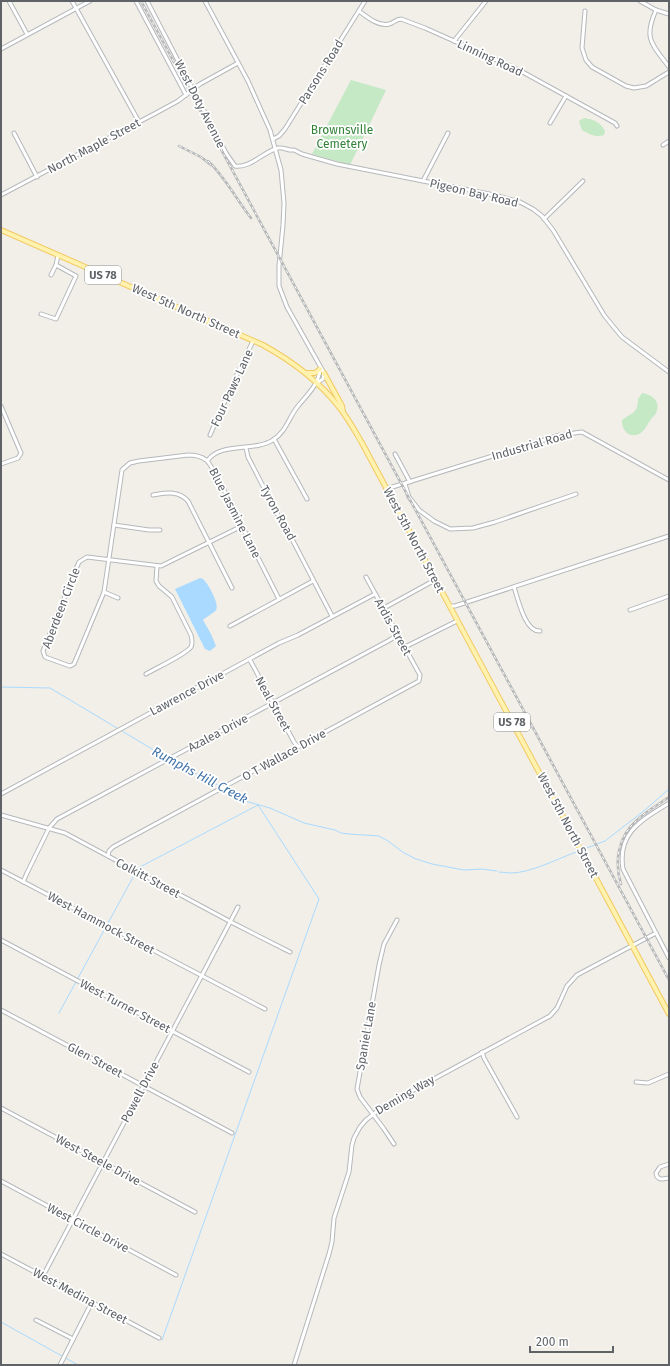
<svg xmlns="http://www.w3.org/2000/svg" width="670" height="1366" font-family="'Fira Sans',sans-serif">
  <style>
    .green { fill: #c5e8c5 }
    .water { fill: #aadaff }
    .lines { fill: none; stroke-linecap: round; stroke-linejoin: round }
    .stream { stroke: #aadaff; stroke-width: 1 }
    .minor-casing { stroke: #b5b8bc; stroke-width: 5 }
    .major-casing { stroke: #f2c960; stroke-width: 6 }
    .minor { stroke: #fff; stroke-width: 3 }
    .major { stroke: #fff2af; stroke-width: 4 }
    .rail-casing { stroke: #b6b7b8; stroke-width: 2.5 }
    .rail { stroke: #fff; stroke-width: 1; stroke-dasharray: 3; stroke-linecap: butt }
    .labels { text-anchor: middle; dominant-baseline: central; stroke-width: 3.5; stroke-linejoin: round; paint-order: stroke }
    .shield { fill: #fff; stroke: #8f9295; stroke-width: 1 }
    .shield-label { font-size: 11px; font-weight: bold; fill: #5f6368 }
    .street-label { font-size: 12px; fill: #5f6368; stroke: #fff }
    .park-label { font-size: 12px; fill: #348238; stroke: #fff }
    .water-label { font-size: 13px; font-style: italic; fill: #4174aa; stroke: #fff }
  </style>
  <rect width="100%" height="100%" fill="#f1efe8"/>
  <g class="green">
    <path d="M 351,80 L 386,90 L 350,165 L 312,154 Z"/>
    <path d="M 584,118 C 595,120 600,122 605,131 L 604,135 C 596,138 589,134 582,130 L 579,121 Z"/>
    <path d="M 642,393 C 654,395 662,403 655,415 C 654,416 652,417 651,419 C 647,424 646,430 639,434 C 629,439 621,429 622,420 C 633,412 638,413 638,399 Z"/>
  </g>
  <path class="water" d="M 200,578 L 203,579 C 208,583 220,605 216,610 C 213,614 207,616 203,620 L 211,634 L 216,646 L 210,651 L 205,649 L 175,589 Z"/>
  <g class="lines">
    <g class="stream">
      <path d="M 1,687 L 50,688 L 167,758"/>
      <path d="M 170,760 L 239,796 L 245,801 L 270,808 L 304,823 L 335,830 L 341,833 L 349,834 L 379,836 L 388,841 L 404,853 L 416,859 L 432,864 L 464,870 L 482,869 L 497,871"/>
      <path d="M 584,849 L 605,841 L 645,810 L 669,789"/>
      <path d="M 499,872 C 503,872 507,873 511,873 C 531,873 559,858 579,851"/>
      <path d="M 59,1013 L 138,868 L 258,805"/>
      <path d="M 1,1322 L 78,1365"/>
      <path d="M 162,1340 L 319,899 L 258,805"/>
    </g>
    <defs>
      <g id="minor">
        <path d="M 9,1 L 27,34"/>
        <path d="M 72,1 L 139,122"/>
        <path d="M 136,1 L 186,95"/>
        <path d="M 147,1 L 226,153 L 235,166 C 251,168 263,152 278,148 C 284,147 288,151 294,150 L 302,154 L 337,164 L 494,195 L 520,202 L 533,209 L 542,216 L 553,230 L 604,315 L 612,325 L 622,337 L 669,372"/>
        <path d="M 205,1 L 248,81 L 270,130 L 281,170 L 284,203 L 283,225 L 279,266 L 279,286 L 287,307 L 324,373 L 323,379 L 317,383"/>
        <path d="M 640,1 L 656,10 L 669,14"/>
        <path d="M 656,10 C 643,39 652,44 669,67"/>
        <path d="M 359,11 C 367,17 379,27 389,24 C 394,23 396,19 401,19 L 425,28 L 519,70 L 615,123 L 617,126"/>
        <path d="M 585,11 L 582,48 L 586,60 L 592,67 L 626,86 L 634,88 L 646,86 L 669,72"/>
        <path d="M 454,41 L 486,1"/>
        <path d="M 1,49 L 90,1"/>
        <path d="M 550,123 L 566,96"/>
        <path d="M 14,133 L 37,177"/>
        <path d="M 273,139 L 279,136 L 285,129 L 365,1"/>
        <path d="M 663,145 L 669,141"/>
        <path d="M 423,181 L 448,133"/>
        <path d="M 1,195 L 156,113 L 178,101 L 200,84 L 238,63"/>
        <path d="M 544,219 L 583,181"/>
        <path d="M 51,275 L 56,265 L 58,255"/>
        <path d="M 41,314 L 56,319 L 76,276 L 56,265"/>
        <path d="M 1,406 L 21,453 L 18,458 L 1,464"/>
        <path d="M 210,435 L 233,383 L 253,341"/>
        <path d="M 274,439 L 307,499"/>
        <path d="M 246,448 L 248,457 L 281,521 L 292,539 L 332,616"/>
        <path d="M 395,454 L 410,482"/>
        <path d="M 208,460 C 221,442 254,452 273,440 C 286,432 289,417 298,406 C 308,394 318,385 320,370"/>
        <path d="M 405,484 L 409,497 L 419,510 L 434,521 L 450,529 L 473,528 L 495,522 L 576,494"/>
        <path d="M 386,489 L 560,435 L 582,432 L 669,480"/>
        <path d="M 153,495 C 166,493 178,490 188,501 L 232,588"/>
        <path d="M 114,525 L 149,530 L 160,530"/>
        <path d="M 242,526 L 161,566 L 87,557 L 79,562 L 75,571 L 43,651 L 45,657 L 67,665 L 70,666 L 74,664 L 104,592 L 122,470 L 130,463 L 139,461 L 188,455 C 195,455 201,456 206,460 C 212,464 234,510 238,519 L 242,526 L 279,599"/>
        <path d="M 514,587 C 518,599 525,632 540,631"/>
        <path d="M 104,592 L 118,598"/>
        <path d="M 450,606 L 455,606 L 669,536"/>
        <path d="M 384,608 L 435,580"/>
        <path d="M 630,610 L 669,596"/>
        <path d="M 230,626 L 313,581"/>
        <path d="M 405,647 L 457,621"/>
        <path d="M 250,660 L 294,742 L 298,747"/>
        <path d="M 146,674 C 156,668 185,655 191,647 C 193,643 192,639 191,635 L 172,597 L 159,586 L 156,581 L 157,566"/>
        <path d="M 1,794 L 279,643 L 298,635 L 375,594"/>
        <path d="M 669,803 C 642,820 617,832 623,869 L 669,958"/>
        <path d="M 1,815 L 65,833 L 231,922 L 290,952"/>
        <path d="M 108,856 L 109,851 L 113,847 L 419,681 L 420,675 L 366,577"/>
        <path d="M 1,870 L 265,1009"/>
        <path d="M 23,882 L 27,873 L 49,828 L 57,819 L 388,641 L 393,638 L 397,632"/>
        <path d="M 1,940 L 249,1072"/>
        <path d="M 1,1010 L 232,1133"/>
        <path d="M 482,1052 L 484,1058 L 517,1117"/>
        <path d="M 636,1082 L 648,1083 L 669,1074"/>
        <path d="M 1,1108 L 195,1212"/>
        <path d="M 394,1144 L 384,1129 L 360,1097 L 357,1089 L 379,965 L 384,944 L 397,920"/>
        <path d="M 669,1164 L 660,1167 L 656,1173 C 657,1181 663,1179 669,1178"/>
        <path d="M 1,1181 L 176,1275"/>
        <path d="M 1,1254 L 159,1338"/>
        <path d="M 43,1276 L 238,907"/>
        <path d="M 36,1320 L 73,1339"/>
        <path d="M 60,1365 L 92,1302"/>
        <path d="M 294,1365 L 329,1254 L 332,1242 L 334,1218 L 349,1172 L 352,1145 L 354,1138 L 360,1127 L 366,1120 L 384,1106 L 550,1016 L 557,1008 L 567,986 L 577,975 L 656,933"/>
      </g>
      <g id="major">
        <path d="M 1,230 L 263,345 C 292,361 318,380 339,407 C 348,418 355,431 362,443 L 669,1014"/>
        <path d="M 307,373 L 315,373 L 320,369"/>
        <path d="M 324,373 L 342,406 L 343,412"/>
      </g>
    </defs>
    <use href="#minor" class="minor-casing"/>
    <use href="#major" class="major-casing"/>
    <use href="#minor" class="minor"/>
    <use href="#major" class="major"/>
    <defs>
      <g id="rail">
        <path d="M 141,1 L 669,980"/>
        <path d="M 179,146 L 201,157 L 211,165"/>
        <path d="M 208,161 C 226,178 236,199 251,218"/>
        <path d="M 621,884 C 614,862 618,837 636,821 C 645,812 658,805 669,797"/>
      </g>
    </defs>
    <use href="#rail" class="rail-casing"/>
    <use href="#rail" class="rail"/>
  </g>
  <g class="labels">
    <g class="shield">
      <rect x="85" y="266" width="36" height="18" rx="3"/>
      <rect x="494" y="713" width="36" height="18" rx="3"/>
    </g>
    <g class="shield-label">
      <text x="103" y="275">US 78</text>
      <text x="512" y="722">US 78</text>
    </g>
    <g class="street-label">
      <text transform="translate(490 58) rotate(25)">Linning Road</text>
      <text transform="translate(321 72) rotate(-58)">Parsons Road</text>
      <text transform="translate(200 104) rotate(63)">West Doty Avenue</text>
      <text transform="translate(94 146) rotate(-28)">North Maple Street</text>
      <text transform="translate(474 193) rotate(13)">Pigeon Bay Road</text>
      <text transform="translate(186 311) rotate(24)">West 5th North Street</text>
      <text transform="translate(232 388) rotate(-65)">Four Paws Lane</text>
      <text transform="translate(532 445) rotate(-16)">Industrial Road</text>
      <text transform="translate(235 513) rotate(63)">Blue Jasmine Lane</text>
      <text transform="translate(278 513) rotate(61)">Tyron Road</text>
      <text transform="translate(414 540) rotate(62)">West 5th North Street</text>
      <text transform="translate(61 608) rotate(-69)">Aberdeen Circle</text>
      <text transform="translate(393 627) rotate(61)">Ardis Street</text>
      <text transform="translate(187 693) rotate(-28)">Lawrence Drive</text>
      <text transform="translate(273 704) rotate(61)">Neal Street</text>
      <text transform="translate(218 733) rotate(-28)">Azalea Drive</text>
      <text transform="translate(284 755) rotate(-29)">O T Wallace Drive</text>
      <text transform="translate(568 825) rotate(62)">West 5th North Street</text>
      <text transform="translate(148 878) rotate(28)">Colkitt Street</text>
      <text transform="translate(101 923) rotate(28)">West Hammock Street</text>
      <text transform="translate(125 1006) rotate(28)">West Turner Street</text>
      <text transform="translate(366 1036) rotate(-80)">Spaniel Lane</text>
      <text transform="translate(95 1060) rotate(28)">Glen Street</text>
      <text transform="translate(140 1092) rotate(-62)">Powell Drive</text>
      <text transform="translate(405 1095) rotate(-30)">Deming Way</text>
      <text transform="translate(98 1160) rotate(28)">West Steele Drive</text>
      <text transform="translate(88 1228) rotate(28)">West Circle Drive</text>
      <text transform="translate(80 1296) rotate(28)">West Medina Street</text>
    </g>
    <g class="park-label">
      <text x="342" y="130">Brownsville<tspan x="342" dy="14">Cemetery</tspan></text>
    </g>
    <g class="water-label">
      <text transform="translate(200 775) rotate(28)">Rumphs Hill Creek</text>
    </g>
  </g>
  <rect width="670" height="1366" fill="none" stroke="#5f6368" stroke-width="4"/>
  <path d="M530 1346v6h83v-6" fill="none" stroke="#5f6368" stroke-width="2"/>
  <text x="536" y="1346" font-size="12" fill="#5f6368" stroke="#ffffff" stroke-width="3" paint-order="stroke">200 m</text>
</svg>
